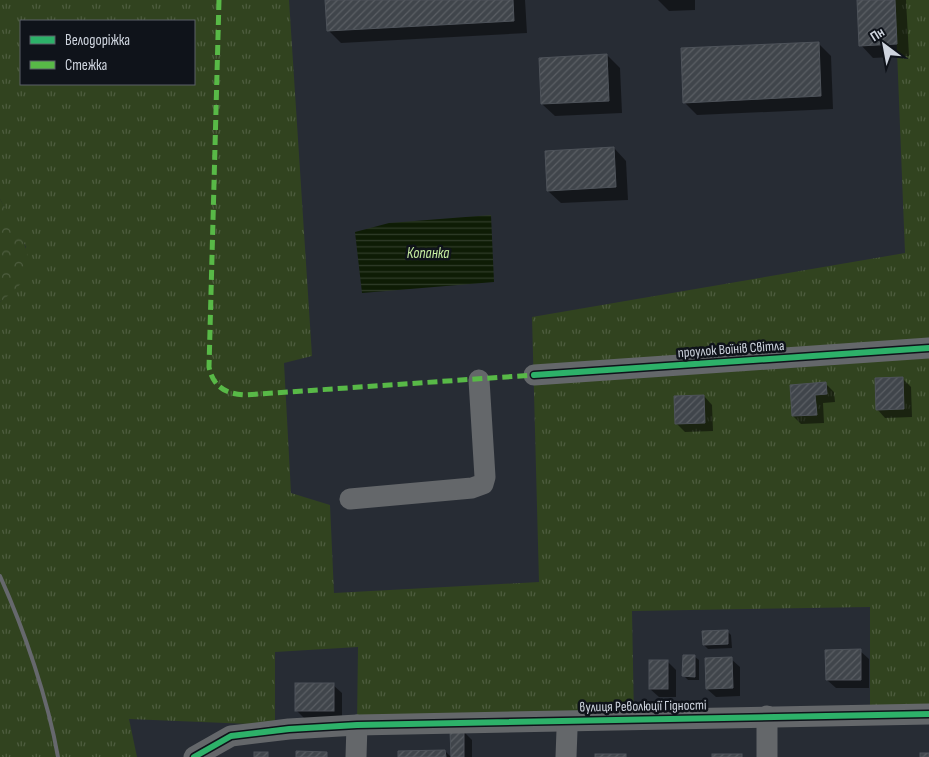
<svg xmlns="http://www.w3.org/2000/svg" width="929" height="757" font-family="'Sofia Sans Condensed',sans-serif">
  <style>
    .grass { fill: url(#grass-tufts); fill-rule: evenodd }
    .forest { fill: url(#forest-crowns) }
    .water { fill: url(#water-rules) }
    .shadow { fill: #0007 }
    .building { fill: url(#building-hatch); stroke: #4e535a }
    .lines { fill: none; stroke-linecap: round; stroke-linejoin: round }
    .minor { stroke: #64676a; stroke-width: 21 }
    .rail { stroke: #66686d; stroke-width: 4 }
    .quiet { stroke: #58b947; stroke-width: 5; stroke-dasharray: 10 5; stroke-linecap: butt }
    .cycleway-casing { stroke: #0f131a; stroke-width: 9 }
    .cycleway { stroke: #2db169; stroke-width: 6 }
    .labels { text-anchor: middle; dominant-baseline: central; stroke-width: 5; stroke-linejoin: round; paint-order: stroke }
    .street-label { font-size: 14px; fill: #cfd5df; stroke: #0f131a }
    .water-label { font-size: 15px; font-style: italic; fill: #c5eca0; stroke: #0f131a }
  </style>
  <defs>
    <pattern id="grass-tufts" width="24" height="20" patternUnits="userSpaceOnUse" patternTransform="scale(1.25)"><rect width="24" height="20" fill="#31431f"/><path d="M3 7l-1-3M5 7V3M7 7l1-3M15 17l-1-3M17 17v-4M19 17l1-3" fill="none" stroke="#4e5d3f"/></pattern>
    <pattern id="forest-crowns" width="20" height="18" patternUnits="userSpaceOnUse" patternTransform="scale(1.25)"><rect width="20" height="18" fill="#31431f"/><path d="M2 6a3 3 0 1 1 6 0M12 15a3 3 0 1 1 6 0" fill="none" stroke="#4e5d3f"/></pattern>
    <pattern id="water-rules" width="6" height="5" patternUnits="userSpaceOnUse" patternTransform="scale(1.25)"><rect width="6" height="5" fill="#0e1c05"/><path d="M0 2.5h6" fill="none" stroke="#303c29"/></pattern>
    <pattern id="building-hatch" width="6" height="6" patternUnits="userSpaceOnUse" patternTransform="scale(1.25)"><rect width="6" height="6" fill="#40454b"/><path d="M-1 1l2-2M0 6l6-6M5 7l2-2" fill="none" stroke="#5b5f64"/></pattern>
  </defs>
  <rect width="100%" height="100%" fill="#272c34"/>
  <path class="grass" d="M 0,0 L 289,0 L 312,356 L 284,363 L 291,493 L 330,505 L 334,593 L 539,582 L 532,317 L 905,253 L 895,0 L 929,0 L 929,714 L 870,714 L 870,607 L 632,611 L 634,719 L 357,725 L 358,647 L 275,652 L 275,725 L 129,719 L 137,757 L 0,757 L 0,302 L 18,286 L 26,247 L 0,199 ZM 21,21 L 194,21 L 194,84 L 21,84 Z"/>
  <path class="forest" d="M 0,199 C 11,219 32,246 28,271 C 25,283 9,295 0,302 Z"/>
  <path class="water" d="M 491,215 L 494,282 L 362,293 L 355,232 L 389,223 Z"/>
  <g class="shadow">
    <path d="M 326,0 L 525,0 L 527,33 L 341,43 L 328,30 Z"/>
    <path d="M 658,0 L 695,0 L 695,10 L 669,11 Z"/>
    <path d="M 858,0 L 906,0 L 909,56 L 873,58 L 861,45 Z"/>
    <path d="M 818,43 L 831,56 L 833,109 L 697,115 L 684,102 Z"/>
    <path d="M 607,55 L 620,68 L 622,113 L 555,116 L 542,104 Z"/>
    <path d="M 614,148 L 626,161 L 628,200 L 561,203 L 548,191 Z"/>
    <path d="M 903,379 L 911,387 L 912,417 L 885,418 L 877,409 Z"/>
    <path d="M 825,383 L 834,392 L 835,402 L 823,403 L 824,423 L 801,424 L 793,416 Z"/>
    <path d="M 704,396 L 712,405 L 713,431 L 685,432 L 676,423 Z"/>
    <path d="M 727,631 L 731,635 L 732,648 L 708,649 L 704,645 Z"/>
    <path d="M 860,651 L 869,659 L 869,688 L 836,688 L 827,680 Z"/>
    <path d="M 695,657 L 699,660 L 699,680 L 688,680 L 684,676 Z"/>
    <path d="M 731,659 L 740,667 L 740,696 L 716,697 L 707,689 Z"/>
    <path d="M 667,661 L 676,670 L 676,697 L 659,697 L 650,689 Z"/>
    <path d="M 333,685 L 342,693 L 342,719 L 305,719 L 296,710 Z"/>
    <path d="M 464,732 L 472,740 L 472,757 L 452,757 Z"/>
    <path d="M 445,751 L 451,757 L 399,757 Z"/>
  </g>
  <g class="building">
    <path d="M 325,0 L 513,0 L 514,21 L 327,31 Z"/>
    <path d="M 857,0 L 895,0 L 897,44 L 859,46 Z"/>
    <path d="M 819,42 L 821,96 L 683,103 L 681,48 Z"/>
    <path d="M 607,54 L 609,101 L 541,104 L 539,58 Z"/>
    <path d="M 614,147 L 616,187 L 547,191 L 545,151 Z"/>
    <path d="M 903,377 L 904,409 L 876,410 L 875,378 Z"/>
    <path d="M 826,382 L 827,394 L 815,395 L 817,415 L 792,416 L 790,385 Z"/>
    <path d="M 704,395 L 705,423 L 675,424 L 674,396 Z"/>
    <path d="M 728,630 L 728,644 L 703,645 L 702,631 Z"/>
    <path d="M 861,649 L 861,680 L 826,680 L 825,650 Z"/>
    <path d="M 683,655 L 695,655 L 695,677 L 682,676 Z"/>
    <path d="M 732,657 L 733,688 L 706,689 L 705,658 Z"/>
    <rect x="649" y="660" width="19" height="29"/>
    <rect x="295" y="683" width="39" height="28"/>
    <path d="M 450,731 L 464,731 L 464,757 L 451,757 Z"/>
    <path d="M 445,750 L 446,757 L 398,757 L 398,751 Z"/>
    <path d="M 296,751 L 327,752 L 327,757 L 296,757 Z"/>
    <rect x="254" y="752" width="14" height="5"/>
    <rect x="920" y="753" width="9" height="4"/>
    <rect x="595" y="754" width="31" height="3"/>
    <rect x="712" y="754" width="30" height="3"/>
  </g>
  <g class="lines">
    <g class="minor">
      <path d="M 534,375 L 929,348"/>
      <path d="M 350,499 L 472,488 L 483,484 L 485,477 L 479,380"/>
      <path d="M 194,757 L 231,736 L 289,729 L 357,725 L 929,714"/>
      <path d="M 356,757 L 357,725"/>
      <path d="M 566,757 L 567,730"/>
      <path d="M 767,757 L 767,716"/>
    </g>
    <path class="rail" d="M 0,576 C 24,629 48,700 58,757"/>
    <path class="quiet" d="M 219,0 L 209,367 C 213,387 226,394 245,395 L 534,375"/>
    <defs>
      <g id="cycleway">
        <path d="M 534,375 L 929,348"/>
        <path d="M 194,757 L 231,736 L 289,729 L 357,725 L 929,714"/>
      </g>
    </defs>
    <use href="#cycleway" class="cycleway-casing"/>
    <use href="#cycleway" class="cycleway"/>
  </g>
  <g class="labels">
    <g class="street-label">
      <text transform="translate(731 349) rotate(-4)">проулок Воїнів Світла</text>
      <text transform="translate(643 706) rotate(-1)">вулиця Революції Гідності</text>
    </g>
    <g class="water-label">
      <text x="428" y="253">Копанка</text>
    </g>
  </g>
  <rect x="20" y="20" width="175" height="65" fill="#0f131a" stroke="#5c6169"/>
  <rect x="30" y="36" width="25" height="8" fill="#2db169" stroke="#5c6169"/>
  <text x="65" y="45" font-size="15" fill="#cfd5df">Велодоріжка</text>
  <rect x="30" y="61" width="25" height="8" fill="#58b947" stroke="#5c6169"/>
  <text x="65" y="70" font-size="15" fill="#cfd5df">Стежка</text>
  <g transform="translate(884 45) rotate(328)" stroke="#0f131a" stroke-width="4" paint-order="stroke">
  <path d="M0-4L9 19L0 12L-9 19Z" fill="#cfd5df"/>
  <text y="-8" font-size="14" font-weight="bold" text-anchor="middle" fill="#cfd5df">Пн</text>
  </g>
</svg>
